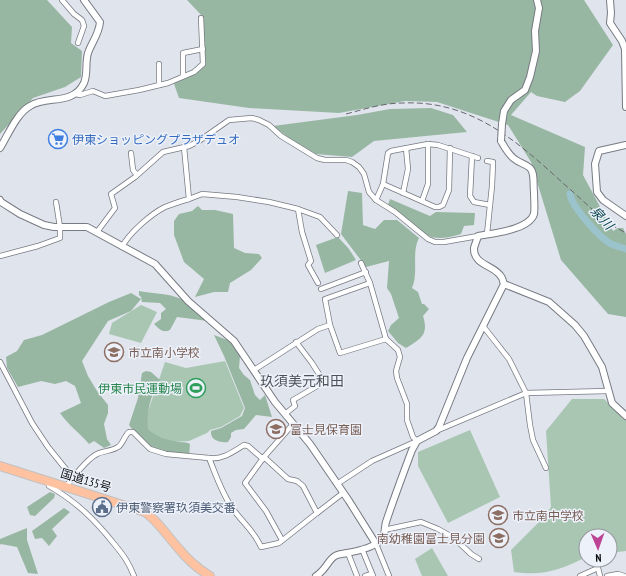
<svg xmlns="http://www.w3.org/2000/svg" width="626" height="576" font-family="'PT Sans Narrow','Noto Sans JP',sans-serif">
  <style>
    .green { fill: #a9c6b3 }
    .forest { fill: #98b7a3 }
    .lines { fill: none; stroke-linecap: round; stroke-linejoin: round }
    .river { stroke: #9bc3cb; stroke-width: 7 }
    .minor-casing { stroke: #777a82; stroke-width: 6 }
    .tertiary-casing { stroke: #777a82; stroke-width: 8 }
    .trunk-casing { stroke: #c0c1c1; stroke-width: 10 }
    .minor { stroke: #fff; stroke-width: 4.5 }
    .tertiary { stroke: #fff; stroke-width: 6 }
    .trunk { stroke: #ffc2a0; stroke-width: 8 }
    .rail { stroke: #65676d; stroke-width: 1; stroke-dasharray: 6 3; stroke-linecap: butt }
    .tertiary-bridge-casing { stroke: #777a82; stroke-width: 8; stroke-linecap: butt }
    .tertiary-bridge { stroke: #fff; stroke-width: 6 }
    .labels { text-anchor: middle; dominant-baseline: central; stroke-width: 3; stroke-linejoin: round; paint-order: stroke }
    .shop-label { font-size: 12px; fill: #366cbe; stroke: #edf1fa; text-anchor: start }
    .education-label { font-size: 12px; fill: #785e54; stroke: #edf1fa; text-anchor: start }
    .leisure-label { font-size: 12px; fill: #27864d; stroke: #edf1fa; text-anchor: end }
    .street-label { font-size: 12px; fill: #0e0f12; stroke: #edf1fa }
    .service-label { font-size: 12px; fill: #4e5e75; stroke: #edf1fa; text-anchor: start }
    .water-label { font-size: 13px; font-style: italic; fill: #003f48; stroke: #edf1fa }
    .quarter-label { font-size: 14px; fill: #4d5057; stroke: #edf1fa }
  </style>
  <rect width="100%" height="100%" fill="#e0e4ed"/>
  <g class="green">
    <path d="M 141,305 L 157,312 L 141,343 L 109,334 L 112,323 Z"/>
    <path d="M 225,361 L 244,408 L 240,416 L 221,427 L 210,430 L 207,433 L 189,441 L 173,442 L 149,433 L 145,420 L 165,362 L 186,368 Z"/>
    <path d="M 572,399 L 604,399 L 626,419 L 626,551 L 610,553 L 610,536 L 586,536 L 586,557 C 560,570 544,576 514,572 L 511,550 L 540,521 L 551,507 L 546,431 Z"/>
    <path d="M 470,430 L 500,497 L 448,523 L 418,466 L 418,452 Z"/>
    <path d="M 432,548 L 448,576 L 422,576 L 415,559 Z"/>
  </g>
  <g class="forest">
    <path d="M 0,0 L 47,0 L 72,27 L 71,43 L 82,51 L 81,77 L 65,87 L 33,98 L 0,134 Z"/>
    <path d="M 187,0 L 584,0 L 613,45 L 580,91 L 565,102 L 537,96 L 531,92 L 511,115 L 585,147 L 583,175 L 613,231 L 618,228 L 623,228 L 626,234 L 626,317 L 608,314 L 561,260 L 531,162 L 508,125 L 437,102 L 405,101 L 339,113 L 249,108 L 179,98 L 173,81 L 205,65 L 203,17 Z"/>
    <path d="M 431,108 L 453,115 L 467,132 L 374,141 L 352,157 L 316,154 L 292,140 L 273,126 L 357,115 L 390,109 Z"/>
    <path d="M 348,191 L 362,193 L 363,225 L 375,229 L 384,220 L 397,220 L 419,238 C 411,253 419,272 412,288 L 418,292 L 422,304 L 424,304 L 429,309 L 423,316 C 429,335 421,339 406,348 L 398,343 L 388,331 L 391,325 L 399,318 L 391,294 L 387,288 L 389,261 L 366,267 L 341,234 Z"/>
    <path d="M 390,199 L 430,216 L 436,212 L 475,213 L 474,225 L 464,226 L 461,234 C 420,248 419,223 388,205 Z"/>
    <path d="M 198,206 L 202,210 L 215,210 L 233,214 L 234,248 L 245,253 L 259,254 L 262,258 L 251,270 L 230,283 L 228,292 L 214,292 L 195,297 L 204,279 L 184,262 L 174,235 L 174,221 L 179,214 L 192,211 Z"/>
    <path d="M 338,237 L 349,249 L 356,260 L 325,273 L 316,245 Z"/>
    <path d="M 139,291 C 155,294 173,293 187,302 C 195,307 202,315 208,321 L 177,317 L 170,330 C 163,333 160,330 154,324 L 161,319 L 161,313 L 166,309 L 160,303 L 142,302 L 141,297 L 139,295 Z"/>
    <path d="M 131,293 L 141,299 L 131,311 L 108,321 L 82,361 L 88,376 L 97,391 L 108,405 L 108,413 L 104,424 L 107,439 L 111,445 L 104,448 L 94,441 L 89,444 C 80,433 68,425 60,413 L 81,403 L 75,386 L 66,381 L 55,384 L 41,381 L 18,387 L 7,368 L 6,357 L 17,351 L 24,340 L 42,335 L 109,302 Z"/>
    <path d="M 214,335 L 233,342 L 240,356 L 239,368 L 244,375 L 250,380 L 255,395 L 260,400 L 265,395 L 272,417 L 256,415 L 244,429 L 236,430 L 231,433 L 231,437 L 228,442 C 219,443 210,440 211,431 L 221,428 L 242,416 L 245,408 L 224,356 Z"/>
    <path d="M 146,371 L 151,372 L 160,380 C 151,394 146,412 148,429 C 155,436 165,439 174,441 C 180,443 184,441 190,444 L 189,457 L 159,452 L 141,441 L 129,425 L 138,398 L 142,373 Z"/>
    <path d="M 50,492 L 55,494 L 54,498 L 35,516 L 30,515 L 27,507 Z"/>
    <path d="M 64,508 L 70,512 L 52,529 L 57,536 L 49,546 L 42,538 L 35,539 L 32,531 Z"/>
    <path d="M 27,528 L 27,540 L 38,574 L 28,573 L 17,547 L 1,544 L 0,545 L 0,539 Z"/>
  </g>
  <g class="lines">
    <path class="river" d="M 570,194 C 572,207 599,237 611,244 C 616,246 621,247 626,249"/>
    <defs>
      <g id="minor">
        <path d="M 62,0 L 74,14 L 82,20 L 84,26 L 78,43"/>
        <path d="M 183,76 L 183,53 L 203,49"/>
        <path d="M 159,85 L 159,64"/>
        <path d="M 76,94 L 80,95 L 93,91 L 105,96 L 139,90 L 168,83 L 194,72 L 203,64 L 201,18"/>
        <path d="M 131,153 L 133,170 L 137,175"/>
        <path d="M 472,156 L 470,196 L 474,202 L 490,205"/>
        <path d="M 487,161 L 493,162 L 492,186 L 487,234"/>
        <path d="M 383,184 L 435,207 L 439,207 L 443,205 L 449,190 L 450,148"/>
        <path d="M 403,193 L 408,169 L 406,148"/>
        <path d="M 189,199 L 202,194 L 237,197 L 269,202 L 298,209 L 320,217 L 337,235"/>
        <path d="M 376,200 L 383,184 L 388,153 L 391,151 L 428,144 L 438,145 L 478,158"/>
        <path d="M 422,201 L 428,184 L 428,144"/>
        <path d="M 298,209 L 302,232 L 311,261 L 308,265 L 318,283"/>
        <path d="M 97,232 L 115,208 L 111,194 L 135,177 L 163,152 L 189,146 L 199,141 L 229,120 L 252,118 L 259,120 L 269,125 L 281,136 L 317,158 L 325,160 L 346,160 L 352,162 L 359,167 L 364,174 L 369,192 L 376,200 L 395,212 L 428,239 L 435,242 L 444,242 L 478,236"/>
        <path d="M 122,247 C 129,233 151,214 165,207 C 173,204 181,201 189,199 L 184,147"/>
        <path d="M 0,256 L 38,246 L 60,238 L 60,227 L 56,202"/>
        <path d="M 370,283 L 325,299 L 330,325 L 340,353 L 386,339"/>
        <path d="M 321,289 L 366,272"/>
        <path d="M 483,326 L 509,359 L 526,393 L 530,425 L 533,440 L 546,468"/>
        <path d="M 0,362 L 32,423 L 48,447 L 73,478"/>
        <path d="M 254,370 L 318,329 L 330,325"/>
        <path d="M 285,414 L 295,406 L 293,400 L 324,382 L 312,363 L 296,342"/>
        <path d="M 436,431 L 526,393 L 608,391"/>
        <path d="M 264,457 L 288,479 L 297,481 L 303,486 L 317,513 L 343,493"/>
        <path d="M 209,458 C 222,460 233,452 244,445 L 248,446 L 263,459"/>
        <path d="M 49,481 L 49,486 C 77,502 95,520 115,545 C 124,556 129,563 134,576"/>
        <path d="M 337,484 L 372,461 L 417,441 L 413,437 L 407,420 L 407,404 L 397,378 L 396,371 L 400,357 L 398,350 L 386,339 L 370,283 L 361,263"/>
        <path d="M 67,487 L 68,484 C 75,475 87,459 97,454 C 103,451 112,451 118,447 C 123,444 124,436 129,432 L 133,432 L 150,449 L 166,454 L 209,458 C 216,475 222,494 233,509 C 242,522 255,532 261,547 L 279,543 L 317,513"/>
        <path d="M 384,530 L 421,522 L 438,529 L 454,538 L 471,554 L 479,559"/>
        <path d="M 282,540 L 266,511 L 245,483 L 264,457 L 293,424"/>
        <path d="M 376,544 L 389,576"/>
        <path d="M 362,549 L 373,576"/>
        <path d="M 348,553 L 357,576"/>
        <path d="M 365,576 L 372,574"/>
        <path d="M 580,576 L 598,568 L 600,576"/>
        <path d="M 607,576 L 618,574 L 624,576"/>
      </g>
      <g id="tertiary">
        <path d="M 610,0 L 611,13 L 610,23 L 622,41 L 625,49 L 626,107"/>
        <path d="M 502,124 L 504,111 L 511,100 L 525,90 L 530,77 L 536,51 L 535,31 L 539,8 L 537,0"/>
        <path d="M 626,145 L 599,151 L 595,164 L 597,192 L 603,200 L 626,216"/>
        <path d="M 0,148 C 8,135 17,113 30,106 C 47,95 73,106 84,83 C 88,74 85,63 88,53 C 92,42 99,34 100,22 L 84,0"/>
        <path d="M 0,200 L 1,202 L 20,214 L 44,225 L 54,227 L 87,227 L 155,264 L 188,301 L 234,341 L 275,402 L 310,444 L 349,501 L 376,544"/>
        <path d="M 504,284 L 549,302 L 575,325 L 584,336 L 602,367 L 612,403 L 626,416"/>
        <path d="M 316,576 C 326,570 328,560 335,556 C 338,554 343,554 347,553 C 358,551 373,548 381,540 C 386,535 384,528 386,522 C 394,498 403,474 412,450 L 417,441 L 436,431 L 439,427 L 467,358 L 504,284 C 503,282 503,280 502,278 C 496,265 473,266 474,248 C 475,244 477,240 478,236 C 493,233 529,230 534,214 C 535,207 534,199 534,192 C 533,185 535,173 530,168 C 526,164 520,163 516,160 C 509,156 505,148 501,141"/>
      </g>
      <path id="trunk" d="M 0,466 L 145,512 C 159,522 168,537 179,549 C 188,560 198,569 210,576"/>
    </defs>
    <use href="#minor" class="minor-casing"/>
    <use href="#tertiary" class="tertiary-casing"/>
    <use href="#trunk" class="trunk-casing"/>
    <use href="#minor" class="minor"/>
    <use href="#tertiary" class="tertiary"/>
    <use href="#trunk" class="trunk"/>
    <path class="rail" d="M 346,114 C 365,109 383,103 403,103 C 471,100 517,141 564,184 C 583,200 603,222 626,233"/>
    <defs>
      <path id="tertiary-bridge" d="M 501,141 L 502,124"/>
    </defs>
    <use href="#tertiary-bridge" class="tertiary-bridge-casing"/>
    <use href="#tertiary-bridge" class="tertiary-bridge"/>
  </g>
  <defs>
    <symbol id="supermarket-ring" viewBox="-11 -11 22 22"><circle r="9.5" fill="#edf1fa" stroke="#3f7fe0" stroke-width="1.5"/><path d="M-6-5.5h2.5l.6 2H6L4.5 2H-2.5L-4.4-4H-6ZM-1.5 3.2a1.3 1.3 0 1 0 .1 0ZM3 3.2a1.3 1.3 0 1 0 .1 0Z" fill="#3f7fe0"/></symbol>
    <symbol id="school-ring" viewBox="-11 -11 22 22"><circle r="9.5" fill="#edf1fa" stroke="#8d6e63" stroke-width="1.5"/><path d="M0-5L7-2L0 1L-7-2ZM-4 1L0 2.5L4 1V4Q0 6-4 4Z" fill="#8d6e63"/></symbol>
    <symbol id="stadium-ring" viewBox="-11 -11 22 22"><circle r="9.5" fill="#edf1fa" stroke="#2e9e5b" stroke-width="1.5"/><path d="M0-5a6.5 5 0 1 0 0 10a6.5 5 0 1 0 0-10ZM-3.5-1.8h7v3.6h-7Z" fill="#2e9e5b"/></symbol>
    <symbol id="civic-ring" viewBox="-11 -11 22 22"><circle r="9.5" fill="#edf1fa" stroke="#5c6f8a" stroke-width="1.5"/><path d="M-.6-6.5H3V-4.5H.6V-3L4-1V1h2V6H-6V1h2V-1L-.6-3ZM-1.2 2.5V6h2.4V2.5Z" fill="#5c6f8a"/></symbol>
  </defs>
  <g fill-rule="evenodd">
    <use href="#supermarket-ring" x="47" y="128" width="22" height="22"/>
    <use href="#school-ring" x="103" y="341" width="22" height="22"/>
    <use href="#stadium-ring" x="185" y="377" width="22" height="22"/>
    <use href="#school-ring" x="265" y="418" width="22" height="22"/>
    <use href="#civic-ring" x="91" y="496" width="22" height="22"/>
    <use href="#school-ring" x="487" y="504" width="22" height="22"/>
    <use href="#school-ring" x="488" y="527" width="22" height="22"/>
  </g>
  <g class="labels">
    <g class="shop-label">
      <text x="72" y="139">伊東ショッピングプラザデュオ</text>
    </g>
    <g class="education-label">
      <text x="128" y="352">市立南小学校</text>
      <text x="290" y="429">富士見保育園</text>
      <text x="512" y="515">市立南中学校</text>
      <text x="485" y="538" text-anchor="end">南幼稚園富士見分園</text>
    </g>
    <g class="leisure-label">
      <text x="182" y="388">伊東市民運動場</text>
    </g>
    <g class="street-label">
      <text transform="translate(86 480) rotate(17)">国道135号</text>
    </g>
    <g class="service-label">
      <text x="116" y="507">伊東警察署玖須美交番</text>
    </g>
    <g class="water-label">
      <text transform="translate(602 218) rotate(47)">泉川</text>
    </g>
    <g class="quarter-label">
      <text x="302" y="381">玖須美元和田</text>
    </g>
  </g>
  <g transform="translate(598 548) rotate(178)"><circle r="19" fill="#edf1fa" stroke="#94979d"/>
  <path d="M0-3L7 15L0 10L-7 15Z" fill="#bd4395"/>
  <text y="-6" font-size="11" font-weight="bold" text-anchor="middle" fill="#0e0f12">N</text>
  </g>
</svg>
